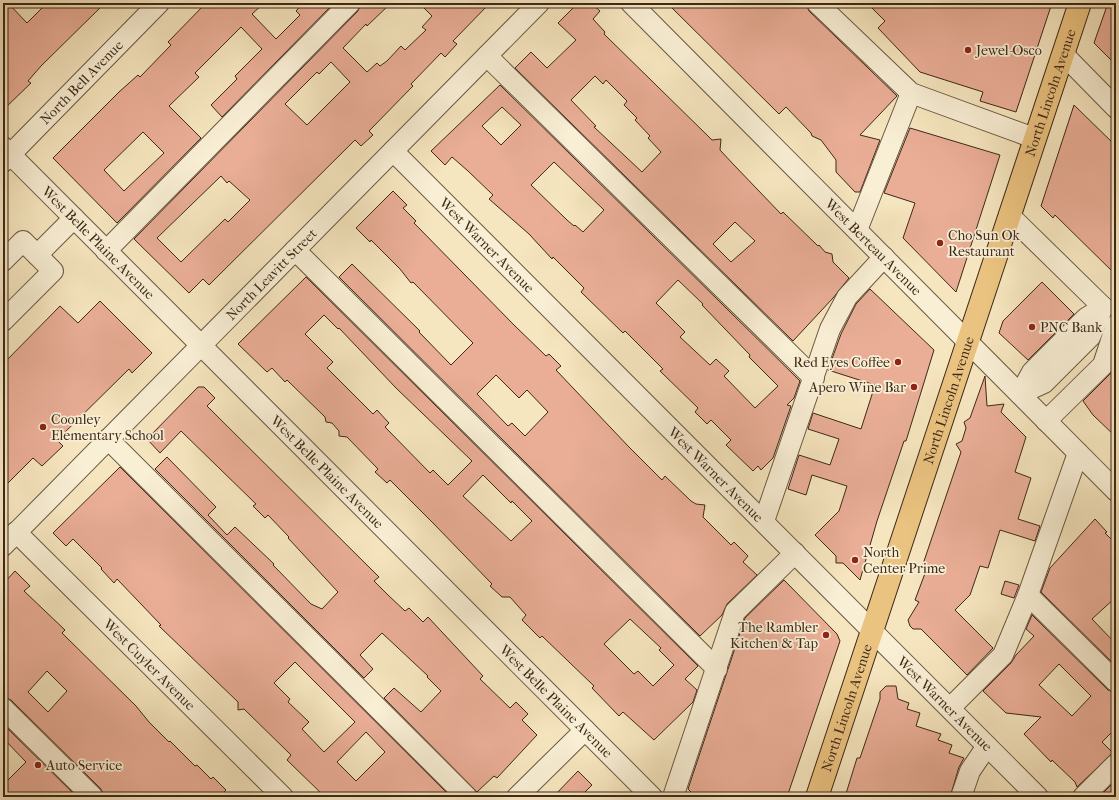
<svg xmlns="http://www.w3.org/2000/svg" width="1119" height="800" font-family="'IM FELL French Canon',serif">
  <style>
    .building { fill: #eaae97; stroke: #3d2819; fill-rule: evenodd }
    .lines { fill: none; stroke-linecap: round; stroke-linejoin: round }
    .minor-casing { stroke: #6b5842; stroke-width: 22 }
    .major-casing { stroke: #3d2819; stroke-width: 24 }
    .minor { stroke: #f9efd5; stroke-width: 20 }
    .major { stroke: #ebc380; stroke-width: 22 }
    .poi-dot { fill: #8f2418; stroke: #f9efd5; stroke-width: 1.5 }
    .labels { text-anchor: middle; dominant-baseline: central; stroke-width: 3.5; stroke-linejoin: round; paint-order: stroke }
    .poi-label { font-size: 14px; fill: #3d2819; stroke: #f9efd5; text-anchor: start }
    .street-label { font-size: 14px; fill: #3d2819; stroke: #f9efd5 }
  </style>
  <rect width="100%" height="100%" fill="#f6e6bf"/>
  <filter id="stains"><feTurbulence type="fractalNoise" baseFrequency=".005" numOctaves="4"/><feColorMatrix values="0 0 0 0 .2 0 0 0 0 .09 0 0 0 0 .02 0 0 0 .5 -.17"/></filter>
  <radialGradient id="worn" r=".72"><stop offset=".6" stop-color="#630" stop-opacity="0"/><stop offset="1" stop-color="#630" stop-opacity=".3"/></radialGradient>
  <g class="building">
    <path d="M 3,3 L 8,3 L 27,23 L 47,3 L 105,3 L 41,66 L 28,81 L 31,83 L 3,110 Z"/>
    <path d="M 206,3 L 264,3 L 252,14 L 276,39 L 300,15 L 296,11 L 303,3 L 334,3 L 222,117 L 211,105 L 237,79 L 235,76 L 262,49 L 241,27 L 195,73 L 199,77 L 169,106 L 201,138 L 117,223 L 53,158 L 119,92 L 138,75 L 140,77 L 171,45 L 168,42 ZM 143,132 L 164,153 L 124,191 L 104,170 Z"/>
    <path d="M 361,3 L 391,3 L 367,26 L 366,24 L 343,48 L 367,72 L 377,63 L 380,66 L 387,61 L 401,46 L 405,50 L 426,30 L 422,27 L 432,16 L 419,3 L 490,3 L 453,41 L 457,44 L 445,57 L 441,53 L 411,84 L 413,86 L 369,131 L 373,135 L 361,146 L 355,140 L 209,285 L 203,279 L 189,293 L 134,239 L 358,11 ZM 331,62 L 350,82 L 307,125 L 285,104 L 317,72 L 319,74 ZM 221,176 L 227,183 L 229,181 L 250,200 L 228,222 L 225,219 L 181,262 L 157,238 Z"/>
    <path d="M 578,3 L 591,3 L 600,11 L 593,19 L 605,32 L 604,34 L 709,137 L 712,140 L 721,139 L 720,150 L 734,165 L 781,214 L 783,212 L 818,246 L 819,245 L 825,252 L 832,254 L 833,262 L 849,278 L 833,298 L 793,341 L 515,68 L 531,52 L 547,68 L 576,40 L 558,23 ZM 595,76 L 603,84 L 606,80 L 627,101 L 624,105 L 637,118 L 635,120 L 650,136 L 648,138 L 661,152 L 642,172 L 594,127 L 596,126 L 571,100 ZM 735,222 L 755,241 L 731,262 L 713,244 Z"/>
    <path d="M 667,3 L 806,3 L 809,11 L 897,96 L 860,135 L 880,140 L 860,192 L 855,192 L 836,172 L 836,160 L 821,140 L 812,136 L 811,133 L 786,107 L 779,114 Z"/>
    <path d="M 867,3 L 1052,3 L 1016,112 L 980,101 L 983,92 L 920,72 L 878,28 L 885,21 Z"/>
    <path d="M 1108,3 L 1116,3 L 1116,65 L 1094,43 Z"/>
    <path d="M 500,85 L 800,381 L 794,398 L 787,405 L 791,406 L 773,458 L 761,470 L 758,466 L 753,471 L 726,445 L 731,440 L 711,420 L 707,424 L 695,412 L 698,408 L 660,371 L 663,369 L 625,331 L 623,333 L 581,292 L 584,288 L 553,257 L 552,259 L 529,234 L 489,199 L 493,195 L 468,171 L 452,157 L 445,165 L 431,151 ZM 502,107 L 521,125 L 501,145 L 482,126 ZM 554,162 L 604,210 L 583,232 L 575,225 L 574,226 L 567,220 L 531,185 ZM 678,280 L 703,304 L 702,305 L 750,355 L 749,357 L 778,386 L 755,408 L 724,376 L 729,371 L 716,359 L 710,365 L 680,337 L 685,332 L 656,303 Z"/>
    <path d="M 1074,105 L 1116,146 L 1116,275 L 1055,215 L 1053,218 L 1041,206 Z"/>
    <path d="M 910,128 L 1000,155 L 956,292 L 903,238 L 915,203 L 884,193 Z"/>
    <path d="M 393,191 L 407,205 L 403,208 L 416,221 L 414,223 L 514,325 L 546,356 L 549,354 L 561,366 L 556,370 L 629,447 L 662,480 L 665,476 L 691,501 L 696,504 L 705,505 L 703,517 L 731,545 L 734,542 L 748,556 L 743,562 L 757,575 L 727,604 L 722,615 L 700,636 L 339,277 L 352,264 L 420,331 L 419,332 L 451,365 L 473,343 L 413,282 L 411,283 L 400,269 L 371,240 L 370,242 L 356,228 ZM 496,375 L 519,398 L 527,390 L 548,412 L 525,436 L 512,423 L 508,426 L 477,394 Z"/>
    <path d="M 306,277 L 698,666 L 685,679 L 697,690 L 693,702 L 654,740 L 623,712 L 619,716 L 592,688 L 594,686 L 542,636 L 540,638 L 522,620 L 526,615 L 510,597 L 502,597 L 490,586 L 492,584 L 434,524 L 390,480 L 387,483 L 375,472 L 378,469 L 347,437 L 339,436 L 339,431 L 332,423 L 326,422 L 325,417 L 287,380 L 285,382 L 272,368 L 267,372 L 238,344 ZM 324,315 L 338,329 L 339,328 L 396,388 L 472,461 L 448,485 L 433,470 L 430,473 L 385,427 L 389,423 L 377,410 L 373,414 L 327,368 L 333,362 L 305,334 ZM 483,475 L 511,503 L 512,501 L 532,521 L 511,541 L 463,496 ZM 630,619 L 661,648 L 659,650 L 674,665 L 653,686 L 638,671 L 634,674 L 604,644 Z"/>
    <path d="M 1042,282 L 1074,314 L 1028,360 L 999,333 L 1003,321 Z"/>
    <path d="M 870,289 L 934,350 L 906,441 L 904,441 L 877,521 L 860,580 L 843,563 L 836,563 L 836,556 L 815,535 L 839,511 L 847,486 L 812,475 L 806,495 L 788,489 L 799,455 L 830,465 L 839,439 L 808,429 L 813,413 L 861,429 L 875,385 L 828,370 L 841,334 L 856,304 Z"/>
    <path d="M 100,301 L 152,353 L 132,373 L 129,369 L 57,440 L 63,446 L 42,466 L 33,458 L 3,488 L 3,364 L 60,306 L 78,323 Z"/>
    <path d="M 1116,363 L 1116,437 L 1093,415 L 1083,401 L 1111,373 Z"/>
    <path d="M 985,376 L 987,406 L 1004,404 L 1001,412 L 1026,437 L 1015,472 L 1031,478 L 1018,519 L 1040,526 L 1035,541 L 1000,530 L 988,568 L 980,566 L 970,595 L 955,610 L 993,648 L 967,675 L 921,629 L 913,629 L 910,626 L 908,620 L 919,602 L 915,600 L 927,568 L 922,567 L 961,452 L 956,444 L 962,441 L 966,428 L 964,422 L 970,418 Z"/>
    <path d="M 198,387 L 204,387 L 215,398 L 207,406 L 379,577 L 374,581 L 388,595 L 405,611 L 409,608 L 423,622 L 428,617 L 483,676 L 480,679 L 510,708 L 516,702 L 528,714 L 522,720 L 537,735 L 497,778 L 494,776 L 477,792 L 384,698 L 394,688 L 421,712 L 441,691 L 427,677 L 428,676 L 382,633 L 360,655 L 373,669 L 364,678 L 155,469 L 167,457 L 216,507 L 208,515 L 227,535 L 235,527 L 274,564 L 273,565 L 311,604 L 322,609 L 338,592 L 288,538 L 289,537 L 268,515 L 265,518 L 253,506 L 256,504 L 181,431 L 160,453 L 147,439 Z"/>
    <path d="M 120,467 L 451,797 L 325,797 L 287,760 L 291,755 L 244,709 L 238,710 L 238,702 L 159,626 L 161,625 L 117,579 L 114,583 L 101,569 L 102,568 L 73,539 L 66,546 L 53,533 ZM 295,662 L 355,722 L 324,752 L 302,729 L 309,722 L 288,702 L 290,699 L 274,683 ZM 366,732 L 385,752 L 356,781 L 337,762 Z"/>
    <path d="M 1095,519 L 1107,532 L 1105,533 L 1116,544 L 1116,597 L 1092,619 L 1116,644 L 1116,666 L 1041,592 L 1050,568 Z"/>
    <path d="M 15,571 L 30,586 L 24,591 L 65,630 L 62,633 L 136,706 L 149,722 L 169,742 L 170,741 L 195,766 L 197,765 L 211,779 L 213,777 L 226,790 L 219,797 L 104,797 L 101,789 L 11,700 L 3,697 L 3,584 ZM 47,671 L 67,691 L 48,712 L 28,692 Z"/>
    <path d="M 784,580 L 837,634 L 840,641 L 787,797 L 696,797 L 688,789 L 745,618 Z"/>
    <path d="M 1005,581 L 1019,585 L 1014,598 L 1001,594 Z"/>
    <path d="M 1032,615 L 1108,690 L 1116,693 L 1116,728 L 1102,742 L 1113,753 L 1077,787 L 1075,782 L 1052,760 L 1051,762 L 1024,734 L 1041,717 L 1006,713 L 983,691 L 1011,663 L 1016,655 L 1034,636 L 1026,629 ZM 1059,664 L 1091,696 L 1072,716 L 1039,685 Z"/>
    <path d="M 886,686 L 896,686 L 898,699 L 909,703 L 907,709 L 920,713 L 916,726 L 941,734 L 938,740 L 952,745 L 949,753 L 964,758 L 959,767 L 950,797 L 845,797 L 857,758 L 860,758 L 880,699 L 880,692 Z"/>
    <path d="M 3,724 L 77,797 L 3,797 L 3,785 L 26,762 L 3,738 Z"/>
    <path d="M 578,771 L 592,785 L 580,797 L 553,797 Z"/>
    <path d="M 1116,780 L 1116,797 L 1099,797 Z"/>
  </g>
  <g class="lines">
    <defs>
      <g id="minor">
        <path id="s1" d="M 631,3 L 1116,491"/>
        <path d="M 817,3 L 911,93 L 1034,138"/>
        <path d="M 1063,54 L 1116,108"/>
        <path d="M 487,56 L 814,378"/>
        <path id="s2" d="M 3,147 L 652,797"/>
        <path id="s3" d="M 393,151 L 1038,797"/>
        <path id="s4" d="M 3,162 L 159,3"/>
        <path d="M 1009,215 L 1103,307"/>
        <path d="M 857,230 L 911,93"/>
        <path d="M 295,250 L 717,669"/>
        <path d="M 106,251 L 350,3"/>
        <path d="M 37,255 L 74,218"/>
        <path d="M 3,261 L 23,241 L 53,271 L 3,321"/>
        <path d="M 1020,394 L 1044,383 L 1090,337 L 1103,307"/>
        <path d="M 1020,394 L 1032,372 L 1086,318 L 1102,308"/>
        <path d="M 1046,421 L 1103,365 L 1116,325"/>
        <path d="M 108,439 L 467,797"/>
        <path d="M 764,521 L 830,329 L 847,297 L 884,257"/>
        <path id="s5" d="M 16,532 L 283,797"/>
        <path id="s6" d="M 3,546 L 539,3"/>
        <path d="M 1028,595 L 1116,682"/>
        <path d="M 3,708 L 93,797"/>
        <path d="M 950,708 L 1003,655 L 1028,595 L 1078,453"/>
        <path d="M 517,797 L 585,730"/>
        <path d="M 673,797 L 735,612 L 795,553"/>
        <path d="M 961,797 L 970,771 L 987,746"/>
        <path d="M 1083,797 L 1116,764"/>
      </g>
      <g id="major">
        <path id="s7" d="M 817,797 L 1080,3"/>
      </g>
    </defs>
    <use href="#minor" class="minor-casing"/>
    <use href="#major" class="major-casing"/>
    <use href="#minor" class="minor"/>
    <use href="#major" class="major"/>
  </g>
  <g class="poi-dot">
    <circle cx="968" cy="50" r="4"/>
    <circle cx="940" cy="243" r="4"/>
    <circle cx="1032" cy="327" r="4"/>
    <circle cx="898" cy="362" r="4"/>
    <circle cx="914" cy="387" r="4"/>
    <circle cx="43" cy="427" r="4"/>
    <circle cx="855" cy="560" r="4"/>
    <circle cx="826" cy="635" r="4"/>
    <circle cx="38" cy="765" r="4"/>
  </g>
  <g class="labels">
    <g class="poi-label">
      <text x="976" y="50">Jewel-Osco</text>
      <text x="948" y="235">Cho Sun Ok<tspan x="948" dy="16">Restaurant</tspan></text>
      <text x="1040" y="327">PNC Bank</text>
      <text x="890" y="362" text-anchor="end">Red Eyes Coffee</text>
      <text x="906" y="387" text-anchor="end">Apero Wine Bar</text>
      <text x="51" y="419">Coonley<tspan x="51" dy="16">Elementary School</tspan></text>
      <text x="863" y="552">North<tspan x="863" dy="16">Center Prime</tspan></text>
      <text x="818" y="627" text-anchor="end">The Rambler<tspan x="818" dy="16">Kitchen &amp; Tap</tspan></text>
      <text x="46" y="765">Auto Service</text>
    </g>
    <g class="street-label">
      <text stroke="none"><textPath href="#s4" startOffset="112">North Bell Avenue</textPath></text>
      <text stroke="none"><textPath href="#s7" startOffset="742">North Lincoln Avenue</textPath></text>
      <text stroke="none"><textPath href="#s2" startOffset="135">West Belle Plaine Avenue</textPath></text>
      <text stroke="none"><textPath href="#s3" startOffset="133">West Warner Avenue</textPath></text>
      <text stroke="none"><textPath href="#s1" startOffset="344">West Berteau Avenue</textPath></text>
      <text stroke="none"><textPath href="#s6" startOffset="382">North Leavitt Street</textPath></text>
      <text stroke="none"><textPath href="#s7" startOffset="418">North Lincoln Avenue</textPath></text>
      <text stroke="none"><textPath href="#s2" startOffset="459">West Belle Plaine Avenue</textPath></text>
      <text stroke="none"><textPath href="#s3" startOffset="457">West Warner Avenue</textPath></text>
      <text stroke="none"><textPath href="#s5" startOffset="188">West Cuyler Avenue</textPath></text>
      <text stroke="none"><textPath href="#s2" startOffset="783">West Belle Plaine Avenue</textPath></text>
      <text stroke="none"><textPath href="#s3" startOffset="781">West Warner Avenue</textPath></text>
      <text stroke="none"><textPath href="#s7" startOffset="94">North Lincoln Avenue</textPath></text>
    </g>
  </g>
  <rect width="1119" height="800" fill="none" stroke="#f6e6bf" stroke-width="16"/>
  <rect x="4" y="4" width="1111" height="792" fill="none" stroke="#3d2819" stroke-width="2"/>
  <rect x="8" y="8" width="1103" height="784" fill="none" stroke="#3d2819"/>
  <rect width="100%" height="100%" filter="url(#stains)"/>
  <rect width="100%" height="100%" fill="url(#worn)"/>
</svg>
